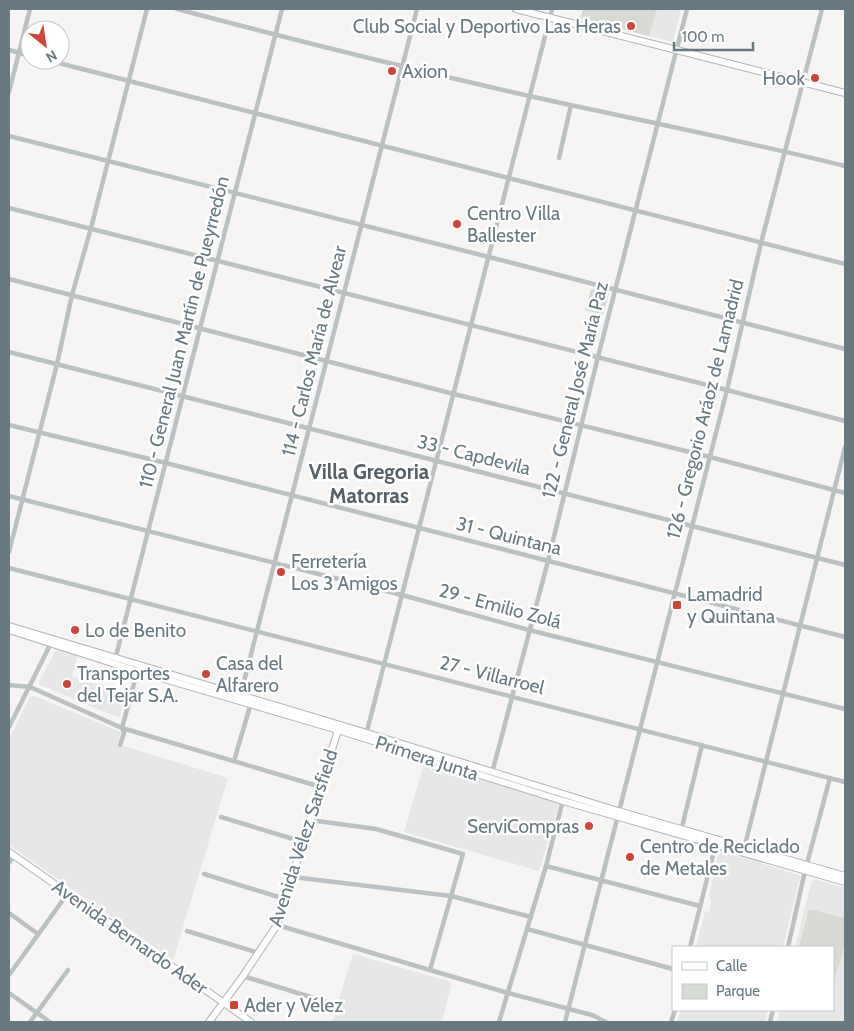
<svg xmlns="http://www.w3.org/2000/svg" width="854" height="1031" font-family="Cabin,sans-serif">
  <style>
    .built { fill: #e6e7e6 }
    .green { fill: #d6dad2 }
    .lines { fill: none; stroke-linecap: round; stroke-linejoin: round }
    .secondary-casing { stroke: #adb4b7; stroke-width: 8 }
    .street { stroke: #bbc0c2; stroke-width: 4.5 }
    .secondary { stroke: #fff; stroke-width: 6 }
    .poi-dot { fill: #cf4439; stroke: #fff; stroke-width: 2 }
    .labels { text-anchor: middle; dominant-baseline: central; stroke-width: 5; stroke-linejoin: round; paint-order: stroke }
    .poi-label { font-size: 19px; fill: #687980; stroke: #fff; text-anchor: start }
    .street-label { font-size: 19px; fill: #687980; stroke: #fff }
    .quarter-label { font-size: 21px; font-weight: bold; fill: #556166; stroke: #fff }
  </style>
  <rect width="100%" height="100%" fill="#f6f5f3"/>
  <g class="built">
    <path d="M 657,9 L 681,9 L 673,42 L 649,36 Z"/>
    <path d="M 58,650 L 78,656 L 72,676 L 126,694 L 120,716 L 117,717 L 40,685 L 39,682 L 55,652 Z"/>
    <path d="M 34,696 L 121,732 L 117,744 L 228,778 L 173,960 L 9,845 L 9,739 L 30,697 Z"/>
    <path d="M 425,761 L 557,801 L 559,804 L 539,871 L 404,832 Z"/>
    <path d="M 721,851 L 799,875 L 800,877 L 783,947 L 696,947 L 705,911 L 709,912 L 711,903 L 709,895 L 718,853 Z"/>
    <path d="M 814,879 L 845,888 L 845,1022 L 777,1022 L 780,1010 L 833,1010 L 833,947 L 795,947 L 812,880 Z"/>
    <path d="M 353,954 L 452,982 L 442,1022 L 332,1022 Z"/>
    <path d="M 681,1010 L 768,1010 L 765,1022 L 677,1022 Z"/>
  </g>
  <g class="green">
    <path d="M 583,9 L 657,9 L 649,36 L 580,19 Z"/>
    <path d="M 591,289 L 609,293 L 603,315 L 585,310 Z"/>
    <path d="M 809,909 L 845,918 L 845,943 L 834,982 L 833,982 L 833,947 L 799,947 Z"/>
  </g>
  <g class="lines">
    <defs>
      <g id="secondary">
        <path d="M 516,9 L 845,93"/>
        <path d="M 9,626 L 367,733 L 618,811 L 845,876"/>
        <path d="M 9,630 L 137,671 L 338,730 L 563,801 L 845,882"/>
        <path d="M 9,852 L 251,1022"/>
        <path d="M 209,1022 L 243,976 L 277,925 L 339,727"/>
      </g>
    </defs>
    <use href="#secondary" class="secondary-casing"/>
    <g class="street">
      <path d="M 177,9 C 294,40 411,69 529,96 C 634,119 740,140 845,166"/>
      <path d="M 9,50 L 30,56"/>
      <path d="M 47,60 L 845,264"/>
      <path d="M 9,92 L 30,9"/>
      <path d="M 9,136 L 489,257 L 845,349"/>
      <path d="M 559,158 L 571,105"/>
      <path d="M 9,208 L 727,390 L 845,421"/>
      <path d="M 9,279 L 454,394 L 710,457 L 845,493"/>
      <path d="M 9,352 L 845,565"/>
      <path d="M 9,425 L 166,463 L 845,637"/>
      <path d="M 9,496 L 402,595 L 529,630 L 845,709"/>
      <path d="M 9,552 L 57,364 L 72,295 L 91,228 L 147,9"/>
      <path d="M 9,568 L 845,782"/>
      <path d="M 115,660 L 282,9"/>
      <path d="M 9,685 L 30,687 L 122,728 L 321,787"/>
      <path d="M 240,697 L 417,9"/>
      <path d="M 9,727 L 52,641"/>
      <path d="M 366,735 L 552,9"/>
      <path d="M 120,745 L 124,733 L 122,728 L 138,669"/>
      <path d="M 234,761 L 251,703"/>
      <path d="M 492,773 L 548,561 L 598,357 L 687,9"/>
      <path d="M 221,817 L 303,842"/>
      <path d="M 310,820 L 376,829 L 463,854 L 430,970"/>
      <path d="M 681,831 L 702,745"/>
      <path d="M 744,849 L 845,447"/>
      <path d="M 9,863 L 14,856"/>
      <path d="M 546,866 L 700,906"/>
      <path d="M 204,874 L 285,899"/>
      <path d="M 293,877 L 451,896 L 531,917"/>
      <path d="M 9,913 L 38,934"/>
      <path d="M 277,925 L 508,993 L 592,1015 L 606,1022"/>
      <path d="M 527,929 L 673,969"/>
      <path d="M 187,931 L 259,953"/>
      <path d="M 690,947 L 716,843"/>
      <path d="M 788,947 L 805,871 L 830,778"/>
      <path d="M 9,975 L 68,893"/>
      <path d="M 243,976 L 333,1004"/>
      <path d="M 9,993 L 50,1022"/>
      <path d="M 30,1022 L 68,970"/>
      <path d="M 499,1022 L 546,866 L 563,800"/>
      <path d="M 565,1022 L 727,390 L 761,243 L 822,9"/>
      <path d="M 671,1022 L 675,1010"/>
      <path d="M 770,1022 L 773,1010"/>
    </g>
    <use href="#secondary" class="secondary"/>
  </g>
  <g class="poi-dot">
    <circle cx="631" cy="26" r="5"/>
    <circle cx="392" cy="71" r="5"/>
    <circle cx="815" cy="78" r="5"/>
    <circle cx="457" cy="224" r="5"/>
    <circle cx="281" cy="572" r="5"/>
    <rect x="672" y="600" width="10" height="10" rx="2.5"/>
    <circle cx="75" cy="630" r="5"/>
    <circle cx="206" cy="674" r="5"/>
    <circle cx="67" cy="684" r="5"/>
    <circle cx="589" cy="826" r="5"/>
    <circle cx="630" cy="857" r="5"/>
    <rect x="229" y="1000" width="10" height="10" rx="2.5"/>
  </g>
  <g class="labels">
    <g class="poi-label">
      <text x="621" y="26" text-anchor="end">Club Social y Deportivo Las Heras</text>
      <text x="402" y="71">Axion</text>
      <text x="805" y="78" text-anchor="end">Hook</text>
      <text x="467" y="213">Centro Villa<tspan x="467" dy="22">Ballester</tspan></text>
      <text x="291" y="561">Ferretería<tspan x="291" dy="22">Los 3 Amigos</tspan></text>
      <text x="687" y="594">Lamadrid<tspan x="687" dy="22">y Quintana</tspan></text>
      <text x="85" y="630">Lo de Benito</text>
      <text x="216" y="663">Casa del<tspan x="216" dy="22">Alfarero</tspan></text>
      <text x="77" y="673">Transportes<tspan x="77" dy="22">del Tejar S.A.</tspan></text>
      <text x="579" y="826" text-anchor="end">ServiCompras</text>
      <text x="640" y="846">Centro de Reciclado<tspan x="640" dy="22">de Metales</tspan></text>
      <text x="244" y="1005">Ader y Vélez</text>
    </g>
    <g class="street-label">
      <text transform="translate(184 332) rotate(-76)">110 - General Juan Martín de Pueyrredón</text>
      <text transform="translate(314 351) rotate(-76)">114 - Carlos María de Alvear</text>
      <text transform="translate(575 390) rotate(-76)">122 - General José María Paz</text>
      <text transform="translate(705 409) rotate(-76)">126 - Gregorio Aráoz de Lamadrid</text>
      <text transform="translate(474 455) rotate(14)">33 - Capdevila</text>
      <text transform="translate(509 536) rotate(14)">31 - Quintana</text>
      <text transform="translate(500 606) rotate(15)">29 - Emilio Zolá</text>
      <text transform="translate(492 675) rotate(14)">27 - Villarroel</text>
      <text transform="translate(427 758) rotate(18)">Primera Junta</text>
      <text transform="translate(303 838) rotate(-72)">Avenida Vélez Sarsfield</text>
      <text transform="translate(130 937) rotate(35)">Avenida Bernardo Ader</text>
    </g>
    <g class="quarter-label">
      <text x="369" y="471">Villa Gregoria<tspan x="369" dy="24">Matorras</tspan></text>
    </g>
  </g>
  <rect width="854" height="1031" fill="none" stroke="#687980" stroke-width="20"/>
  <rect x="672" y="946" width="162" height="65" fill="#ffffff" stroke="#c3c9cc"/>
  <rect x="682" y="962" width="25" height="8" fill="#ffffff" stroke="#c3c9cc"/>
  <text x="716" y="971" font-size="15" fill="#687980">Calle</text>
  <rect x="682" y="984" width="25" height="15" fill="#d6dad2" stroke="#c3c9cc"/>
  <text x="716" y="996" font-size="15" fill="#687980">Parque</text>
  <g transform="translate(45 45) rotate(150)"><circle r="24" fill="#ffffff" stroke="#c3c9cc"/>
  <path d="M0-4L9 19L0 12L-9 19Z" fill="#cf4439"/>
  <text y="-8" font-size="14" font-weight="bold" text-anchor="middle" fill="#687980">N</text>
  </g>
  <path d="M674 42v8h79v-8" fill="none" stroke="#687980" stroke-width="2.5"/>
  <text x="682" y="42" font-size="15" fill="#687980" stroke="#ffffff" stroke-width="4" paint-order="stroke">100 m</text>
</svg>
